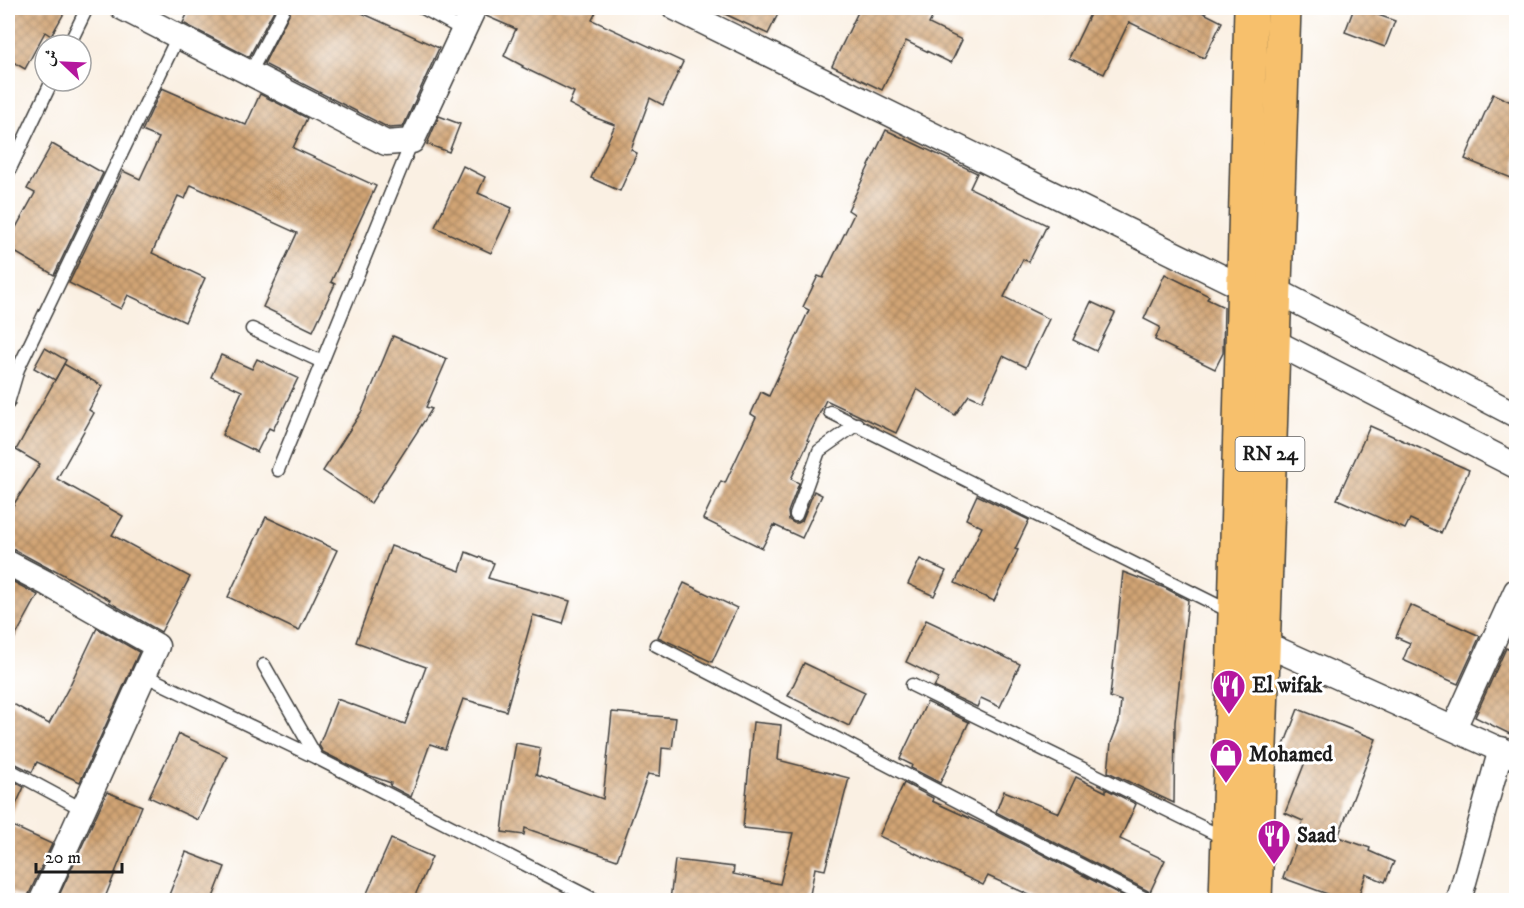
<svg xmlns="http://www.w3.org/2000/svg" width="1524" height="908" font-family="'IM FELL DW Pica',Amiri,serif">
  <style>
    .building { fill: url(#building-cross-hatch) }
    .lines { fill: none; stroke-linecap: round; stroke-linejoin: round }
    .lane-casing { stroke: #3d3c3a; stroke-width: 15 }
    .street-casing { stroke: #3d3c3a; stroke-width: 27 }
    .highway-casing { stroke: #3d3c3a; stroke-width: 36 }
    .lane { stroke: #fff; stroke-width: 12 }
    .street { stroke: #fff; stroke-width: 24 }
    .highway { stroke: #f7c06c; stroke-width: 33 }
    .labels { text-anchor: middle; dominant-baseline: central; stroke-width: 6; stroke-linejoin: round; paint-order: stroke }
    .shield { fill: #fff; stroke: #606060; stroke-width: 1.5 }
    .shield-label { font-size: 20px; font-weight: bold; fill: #1c1c1c }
    .poi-label { font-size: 21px; font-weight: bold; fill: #1c1c1c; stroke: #fff; text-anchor: start }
  </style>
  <defs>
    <pattern id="building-cross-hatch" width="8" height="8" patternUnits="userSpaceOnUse" patternTransform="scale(1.5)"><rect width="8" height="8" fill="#d1a475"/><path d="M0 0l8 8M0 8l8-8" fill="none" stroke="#a9855f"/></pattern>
  </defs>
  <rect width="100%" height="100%" fill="#fff"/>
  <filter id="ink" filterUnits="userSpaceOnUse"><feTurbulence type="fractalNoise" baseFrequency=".0167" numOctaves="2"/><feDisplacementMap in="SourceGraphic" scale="12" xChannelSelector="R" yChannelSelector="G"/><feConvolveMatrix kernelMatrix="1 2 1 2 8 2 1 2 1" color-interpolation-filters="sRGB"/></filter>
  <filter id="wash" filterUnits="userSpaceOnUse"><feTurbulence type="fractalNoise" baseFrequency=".008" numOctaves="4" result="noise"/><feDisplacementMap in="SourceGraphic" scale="24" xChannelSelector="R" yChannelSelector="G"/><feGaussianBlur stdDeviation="1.35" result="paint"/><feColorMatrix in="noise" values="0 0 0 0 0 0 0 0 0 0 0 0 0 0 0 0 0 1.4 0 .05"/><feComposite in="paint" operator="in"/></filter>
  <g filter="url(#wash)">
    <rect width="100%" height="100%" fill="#faf0e3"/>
    <g id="blocks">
      <g class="building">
        <path d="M 8,8 L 67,8 L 51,36 L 45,32 L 25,69 L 8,59 Z"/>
        <path d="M 190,8 L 275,8 L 249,57 L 183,23 Z"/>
        <path d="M 292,8 L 351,8 L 439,48 L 403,127 L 389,128 L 264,64 Z"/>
        <path d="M 488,8 L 598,8 L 592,20 L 683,62 L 663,105 L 650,98 L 631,150 L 637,153 L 620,191 L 591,178 L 615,125 L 596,118 L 569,104 L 574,92 L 522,67 L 523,66 L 504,56 L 516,29 L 486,16 Z"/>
        <path d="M 712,8 L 781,8 L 768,34 Z"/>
        <path d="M 860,8 L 937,8 L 929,24 L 962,40 L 951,63 L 906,41 L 882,90 L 832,66 Z"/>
        <path d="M 1093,8 L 1194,8 L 1222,22 L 1204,58 L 1129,22 L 1104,74 L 1069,58 Z"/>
        <path d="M 1354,8 L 1359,8 L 1395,21 L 1385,47 L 1345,32 Z"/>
        <path d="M 162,88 L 246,125 L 260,94 L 307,118 L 293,148 L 376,186 L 331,282 L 335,284 L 313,331 L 263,307 L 297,233 L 191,185 L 185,199 L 178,196 L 152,253 L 205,278 L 185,322 L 128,295 L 121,309 L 69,283 L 123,171 L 140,179 L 159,138 L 142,131 Z"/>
        <path d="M 1493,94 L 1516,104 L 1516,180 L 1465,159 Z"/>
        <path d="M 439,116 L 460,124 L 449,152 L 427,144 Z"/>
        <path d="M 886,130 L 977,173 L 970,188 L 1047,225 L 1029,262 L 1023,259 L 1004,297 L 1049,319 L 1026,367 L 1003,356 L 982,401 L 969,395 L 955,415 L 917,389 L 896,433 L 826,400 L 807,440 L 809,441 L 791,479 L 799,483 L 788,512 L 789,520 L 794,523 L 798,523 L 802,521 L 814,491 L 822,495 L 802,538 L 774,525 L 762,548 L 703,519 L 721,481 L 725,483 L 756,417 L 751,414 L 761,392 L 769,396 L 809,310 L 803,307 L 818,276 L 823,278 L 854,214 L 848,210 Z"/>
        <path d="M 52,144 L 103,173 L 54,275 L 8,248 L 8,242 L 35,193 L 27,189 Z"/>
        <path d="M 463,166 L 485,177 L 478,193 L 512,208 L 491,253 L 435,227 Z"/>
        <path d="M 1165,274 L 1209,296 L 1207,299 L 1224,307 L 1223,353 L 1215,369 L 1155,340 L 1160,327 L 1144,319 Z"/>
        <path d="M 1091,302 L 1115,313 L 1096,351 L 1073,340 Z"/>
        <path d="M 393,336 L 447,359 L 426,407 L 432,409 L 371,503 L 323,471 L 362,411 Z"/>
        <path d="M 45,348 L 66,360 L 55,380 L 34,368 Z"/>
        <path d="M 221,355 L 252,369 L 257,359 L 298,378 L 273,430 L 269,428 L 257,452 L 222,435 L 242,391 L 211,377 Z"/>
        <path d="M 64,364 L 102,386 L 89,410 L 94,413 L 57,479 L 123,516 L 112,535 L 190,577 L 161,632 L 109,602 L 110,600 L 53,569 L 52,570 L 15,550 L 8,549 L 8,513 L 40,464 L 16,450 Z"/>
        <path d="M 1370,426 L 1469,470 L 1441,533 L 1410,519 L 1405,529 L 1337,499 Z"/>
        <path d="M 977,495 L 1029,520 L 1015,549 L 1018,550 L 994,601 L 955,583 L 982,527 L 966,519 Z"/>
        <path d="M 266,517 L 337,550 L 299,631 L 228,597 Z"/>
        <path d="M 391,546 L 460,571 L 466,552 L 494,563 L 488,578 L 570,601 L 563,624 L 533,615 L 506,711 L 463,699 L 445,749 L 430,744 L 411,797 L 390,786 L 391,783 L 368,775 L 323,752 L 319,745 L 337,699 L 405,724 L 426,667 L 356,642 Z"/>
        <path d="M 920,559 L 946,571 L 934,596 L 908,584 Z"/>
        <path d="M 1123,572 L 1165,588 L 1188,600 L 1175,722 L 1174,803 L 1108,772 L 1111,743 L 1119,722 L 1121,701 L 1110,697 Z"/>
        <path d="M 8,579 L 38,595 L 8,650 Z"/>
        <path d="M 684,583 L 737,608 L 712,662 L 658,637 Z"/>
        <path d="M 1410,605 L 1480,636 L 1458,684 L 1403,660 L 1410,643 L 1396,637 Z"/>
        <path d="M 926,620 L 1020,664 L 1000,707 L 981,698 L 977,707 L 934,687 L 939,678 L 906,662 Z"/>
        <path d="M 97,628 L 139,652 L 80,782 L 37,762 L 32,772 L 12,762 L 8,761 L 8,701 L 49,724 L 70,685 Z"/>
        <path d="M 1506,648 L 1516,653 L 1516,737 L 1475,717 Z"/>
        <path d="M 804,663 L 865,692 L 849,726 L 788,696 Z"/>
        <path d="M 927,702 L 969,722 L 940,783 L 911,768 L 912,765 L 900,759 Z"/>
        <path d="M 1298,709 L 1376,739 L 1338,837 L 1370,848 L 1369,851 L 1394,862 L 1385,882 L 1366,874 L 1357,900 L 1344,900 L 1283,878 L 1298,839 L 1297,839 L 1303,821 L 1285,813 L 1305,762 L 1281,753 Z"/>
        <path d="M 612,712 L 676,718 L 672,749 L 662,748 L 660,776 L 648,774 L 617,860 L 525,828 L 524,835 L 502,832 L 506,798 L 516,743 L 541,748 L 536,775 L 603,799 Z"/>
        <path d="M 753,722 L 781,725 L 778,760 L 849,778 L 825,870 L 815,868 L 809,900 L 670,900 L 675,860 L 734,867 L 733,874 L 780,884 L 793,833 L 743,828 Z"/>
        <path d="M 179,734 L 227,756 L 198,820 L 149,797 Z"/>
        <path d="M 1076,777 L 1106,792 L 1106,789 L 1136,804 L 1120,839 L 1165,860 L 1150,892 L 996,812 L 1004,791 L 1059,813 Z"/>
        <path d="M 8,778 L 24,787 L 8,822 Z"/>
        <path d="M 904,783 L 933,798 L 932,801 L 991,828 L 1131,900 L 1040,900 L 988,876 L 983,885 L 879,836 Z"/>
        <path d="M 107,792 L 142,806 L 104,900 L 57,900 Z"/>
        <path d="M 8,824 L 52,844 L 29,894 L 28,900 L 8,891 Z"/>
        <path d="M 391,839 L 432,857 L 413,900 L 364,900 Z"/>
        <path d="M 186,852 L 225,867 L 212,900 L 167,900 Z"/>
      </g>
    </g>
  </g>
  <g filter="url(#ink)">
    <use href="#blocks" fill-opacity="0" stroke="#3d3c3a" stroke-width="1.5"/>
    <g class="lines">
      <defs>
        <g id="lane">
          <path d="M 423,8 L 463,30"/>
          <path d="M 69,45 L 87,8"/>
          <path d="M 250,73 L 284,8"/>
          <path d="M 8,173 L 52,81"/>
          <path d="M 252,329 L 322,362"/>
          <path d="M 8,403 L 18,369 L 178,36"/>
          <path d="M 830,412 L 1231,612"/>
          <path d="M 278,470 L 412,141"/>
          <path d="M 796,515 L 819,451 L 857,424"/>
          <path d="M 656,645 L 1148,900"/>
          <path d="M 264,665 L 317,758 L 595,900"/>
          <path d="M 144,675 L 317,758"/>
          <path d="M 912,685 L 1226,839"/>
          <path d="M 8,769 L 84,810"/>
        </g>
        <g id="street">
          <path d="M 123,8 L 386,143 L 412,141 L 474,8"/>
          <path d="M 675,8 L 1244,288"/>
          <path d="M 1275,290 L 1516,415"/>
          <path d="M 1273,341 L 1516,466"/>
          <path d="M 8,563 L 48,584 L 157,646 L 42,900"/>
          <path d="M 1263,643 L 1516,757"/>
          <path d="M 1454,728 L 1516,591"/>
          <path d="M 1459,900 L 1501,749"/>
        </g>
        <g id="highway">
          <path d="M 1226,900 L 1235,614 L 1251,8"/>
          <path d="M 1255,900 L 1284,8"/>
        </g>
      </defs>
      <use href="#lane" class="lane-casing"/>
      <use href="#street" class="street-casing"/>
      <use href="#highway" class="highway-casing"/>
      <use href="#lane" class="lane"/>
      <use href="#street" class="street"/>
      <use href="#highway" class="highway"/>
    </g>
  </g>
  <defs>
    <symbol id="restaurant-pin" viewBox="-11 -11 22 30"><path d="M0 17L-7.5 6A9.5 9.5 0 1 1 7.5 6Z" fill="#b5179e" stroke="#fff"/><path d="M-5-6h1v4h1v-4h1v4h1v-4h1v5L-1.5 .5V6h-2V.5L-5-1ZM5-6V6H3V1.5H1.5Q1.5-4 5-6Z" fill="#fff"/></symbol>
    <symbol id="shop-pin" viewBox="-11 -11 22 30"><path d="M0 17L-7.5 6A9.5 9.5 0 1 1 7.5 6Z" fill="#b5179e" stroke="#fff"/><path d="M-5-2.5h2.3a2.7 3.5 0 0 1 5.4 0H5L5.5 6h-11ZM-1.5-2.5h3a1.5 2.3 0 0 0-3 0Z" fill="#fff"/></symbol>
  </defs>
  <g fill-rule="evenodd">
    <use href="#restaurant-pin" x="1210" y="667" width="38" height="52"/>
    <use href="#shop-pin" x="1207" y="736" width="38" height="52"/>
    <use href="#restaurant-pin" x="1255" y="817" width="38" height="52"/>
  </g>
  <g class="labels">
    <rect class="shield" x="1235.5" y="437" width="69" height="34" rx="4.5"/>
    <g class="shield-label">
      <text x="1270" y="454">RN 24</text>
    </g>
    <g class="poi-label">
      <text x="1252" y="686">El wifak</text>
      <text x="1249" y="755">Mohamed</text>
      <text x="1297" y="836">Saad</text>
    </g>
  </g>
  <rect width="1524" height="908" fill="none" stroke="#fff" stroke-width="30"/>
  <g transform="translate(63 63) rotate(293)"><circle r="28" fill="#ffffff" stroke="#a4a4a4" stroke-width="1.5"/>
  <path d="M0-4.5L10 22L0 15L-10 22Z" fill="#b5179e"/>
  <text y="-9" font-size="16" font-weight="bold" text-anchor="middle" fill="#1c1c1c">ش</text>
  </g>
  <path d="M36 863v9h86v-9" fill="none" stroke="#1c1c1c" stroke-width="3"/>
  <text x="45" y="863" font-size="18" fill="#1c1c1c" stroke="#ffffff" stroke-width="4.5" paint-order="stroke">20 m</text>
</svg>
